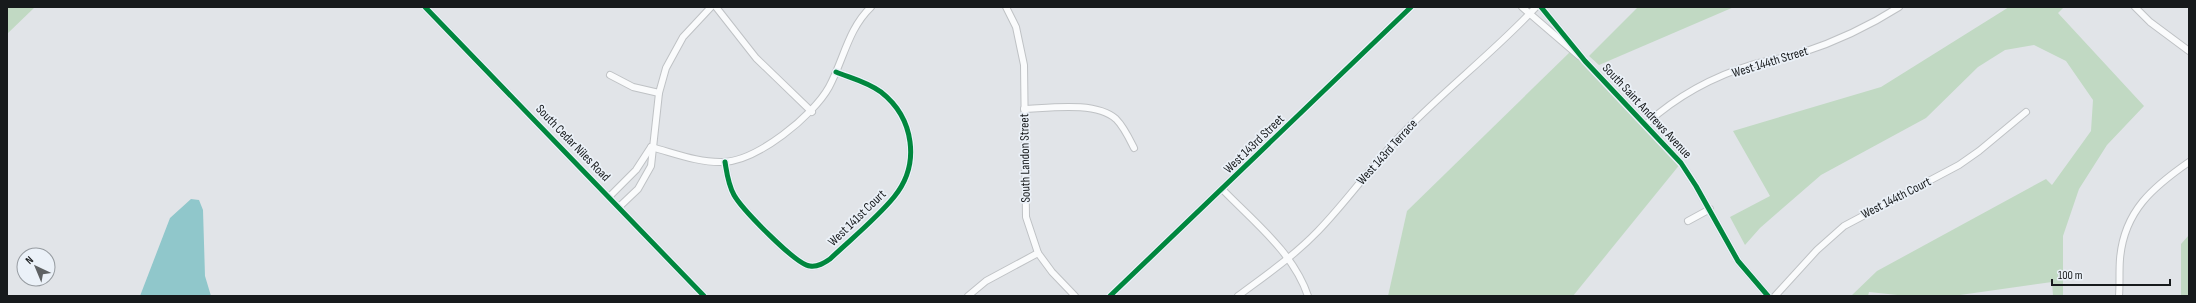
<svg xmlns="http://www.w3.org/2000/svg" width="2196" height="303" font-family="'Sofia Sans Condensed',sans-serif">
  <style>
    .green { fill: #c1d9c3 }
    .water { fill: #90c7cb }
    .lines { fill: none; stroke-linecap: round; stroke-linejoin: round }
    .minor-casing { stroke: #bfc2c5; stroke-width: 8 }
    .minor { stroke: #fafbfc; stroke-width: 6 }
    .cycleway-casing { stroke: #ebf1f8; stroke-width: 8 }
    .cycleway { stroke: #00873e; stroke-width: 5 }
    .labels { text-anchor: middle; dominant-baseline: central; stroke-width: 3.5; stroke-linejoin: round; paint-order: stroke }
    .street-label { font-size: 13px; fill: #171a1c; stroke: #ebf1f8 }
  </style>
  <rect width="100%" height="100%" fill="#e1e4e8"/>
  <g class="green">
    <path d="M 7,7 L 35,7 L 7,34 Z"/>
    <path d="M 1638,7 L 1734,7 L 1599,65 L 1589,56 Z"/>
    <path d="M 2009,7 L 2064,7 L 2058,13 L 2144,106 L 2107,145 L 2079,189 L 2063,236 L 2063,296 L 2053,296 L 2052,282 L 1953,296 L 1907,296 L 1869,292 L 1868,296 L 1851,296 L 1877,271 L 2046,179 L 2052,185 L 2091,131 L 2093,100 L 2066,61 L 2034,45 L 2005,50 L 1978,67 L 1926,118 L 1821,175 L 1760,228 L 1745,245 L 1730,217 L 1770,196 L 1733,131 L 1881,87 Z"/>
    <path d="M 1571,51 L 1681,163 L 1573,296 L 1388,296 L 1407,211 Z"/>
    <path d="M 2189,235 L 2189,296 L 2181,296 L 2181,244 Z"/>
  </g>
  <path class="water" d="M 191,199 L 199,200 L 203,210 L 205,276 L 211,296 L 140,296 L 170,218 Z"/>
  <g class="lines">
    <defs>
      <g id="minor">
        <path d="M 425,7 L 704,296"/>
        <path d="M 716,7 L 756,58 L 812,112"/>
        <path d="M 1006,7 L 1016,27 L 1024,65 L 1026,217 L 1038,253 L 1052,272 L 1075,296"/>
        <path d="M 1522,7 L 1579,56"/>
        <path d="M 1541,7 L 1585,61 L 1681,163 L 1696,186 L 1738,261 L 1768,296"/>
        <path d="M 2135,7 L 2150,22 L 2189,51"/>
        <path d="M 610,75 L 633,87 L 659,93"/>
        <path d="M 1024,109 C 1049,108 1096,101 1116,119 C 1124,127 1129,138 1134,148"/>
        <path d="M 1646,124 C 1676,97 1714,76 1754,64 C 1769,60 1785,58 1801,53 C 1835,42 1869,26 1899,7"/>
        <path d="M 651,147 C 674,153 699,163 723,162 C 757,161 813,116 829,87 C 844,59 848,29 871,7"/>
        <path d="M 725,162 C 727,174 728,184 734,195 C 742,209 796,265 810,266 C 818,267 824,263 830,259 C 851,239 876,219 894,197 C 921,164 914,118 881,92 C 868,82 851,78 836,72"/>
        <path d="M 1222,189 C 1254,222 1293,252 1308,296"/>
        <path d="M 609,197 L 636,170 L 651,147"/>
        <path d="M 619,207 L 638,189 L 651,166 L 659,93 L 666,68 L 683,37 L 711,7"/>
        <path d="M 1688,221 L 1710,209"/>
        <path d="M 968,296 L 986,281 L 1038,253"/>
        <path d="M 1110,296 L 1411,7"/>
        <path d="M 1238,296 C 1266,275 1294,256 1318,231 C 1349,199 1374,162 1406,130 C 1447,88 1495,51 1536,7"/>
        <path d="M 1775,296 L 1817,250 L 1844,226 L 1959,165 L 1979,151 L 2026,112"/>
        <path d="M 2119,296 C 2120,284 2119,271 2120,259 C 2124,211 2153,187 2189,162"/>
      </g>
    </defs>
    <use href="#minor" class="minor-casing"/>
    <use href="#minor" class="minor"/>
    <defs>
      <g id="cycleway">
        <path d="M 425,7 L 704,296"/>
        <path d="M 1541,7 L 1585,61 L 1681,163 L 1696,186 L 1738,261 L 1768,296"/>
        <path d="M 725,162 C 727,174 728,184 734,195 C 742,209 796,265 810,266 C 818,267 824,263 830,259 C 851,239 876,219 894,197 C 921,164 914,118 881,92 C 868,82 851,78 836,72"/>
        <path d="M 1110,296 L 1411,7"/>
      </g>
    </defs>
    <use href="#cycleway" class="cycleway-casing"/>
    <use href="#cycleway" class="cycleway"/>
  </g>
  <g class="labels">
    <g class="street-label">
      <text transform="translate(1770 62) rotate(-17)">West 144th Street</text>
      <text transform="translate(1647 111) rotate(47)">South Saint Andrews Avenue</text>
      <text transform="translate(573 143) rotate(46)">South Cedar Niles Road</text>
      <text transform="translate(1254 144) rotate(-44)">West 143rd Street</text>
      <text transform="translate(1387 152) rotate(-48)">West 143rd Terrace</text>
      <text transform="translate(1025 158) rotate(-91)">South Landon Street</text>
      <text transform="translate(1896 198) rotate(-27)">West 144th Court</text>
      <text transform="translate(857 218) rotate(-44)">West 141st Court</text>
    </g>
  </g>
  <rect width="2196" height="303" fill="none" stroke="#171a1c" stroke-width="16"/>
  <g transform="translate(36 267) rotate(316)"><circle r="19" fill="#ebf1f8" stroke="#969ba0"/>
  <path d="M0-3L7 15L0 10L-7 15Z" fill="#5e6163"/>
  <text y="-6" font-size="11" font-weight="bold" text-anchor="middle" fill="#171a1c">N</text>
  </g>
  <path d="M2052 279v6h118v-6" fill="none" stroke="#171a1c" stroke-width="2"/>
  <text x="2058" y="279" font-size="12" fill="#171a1c" stroke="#ebf1f8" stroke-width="3" paint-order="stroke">100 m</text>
</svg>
